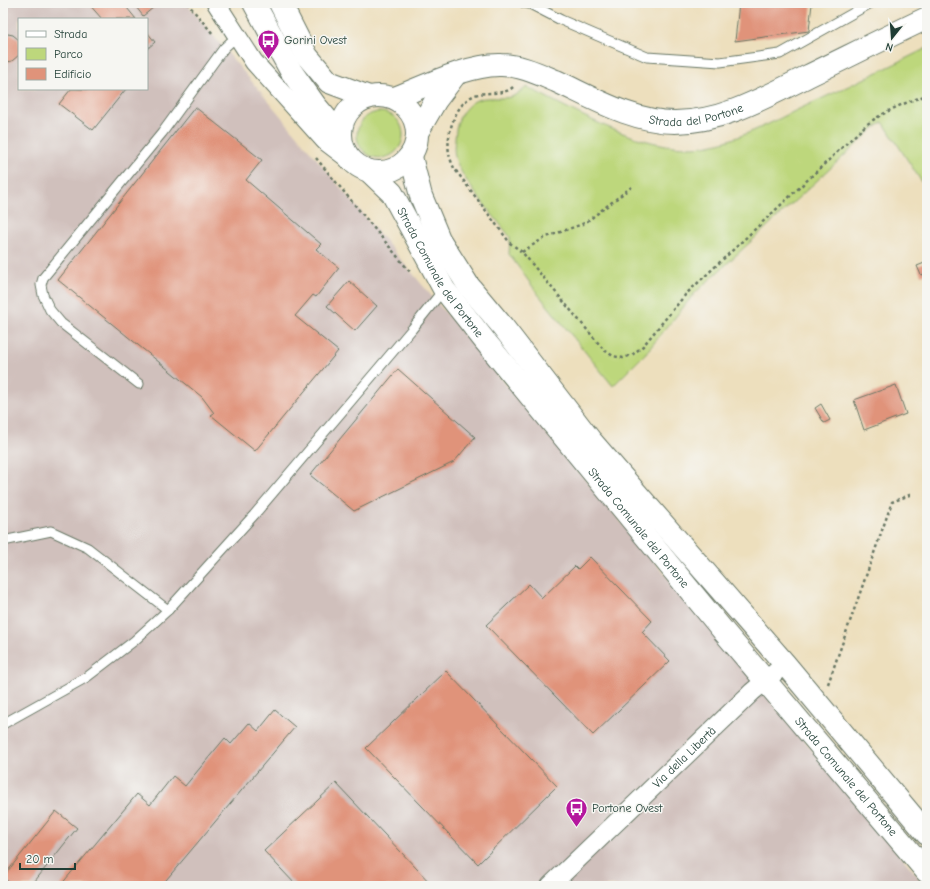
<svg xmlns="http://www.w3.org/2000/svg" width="930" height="889" font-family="'Comic Neue',sans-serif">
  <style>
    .industrial { fill: #d0c0bc; fill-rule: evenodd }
    .green { fill: #bdd77c; stroke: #6e8a58 }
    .building { fill: #e0937a }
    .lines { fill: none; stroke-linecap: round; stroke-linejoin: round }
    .lane-casing { stroke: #677664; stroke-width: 11 }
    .street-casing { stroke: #677664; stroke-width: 20 }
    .secondary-casing { stroke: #677664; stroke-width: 24 }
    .path { stroke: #677664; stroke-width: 2.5; stroke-dasharray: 3 3; stroke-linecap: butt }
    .lane { stroke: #fff; stroke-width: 9 }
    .street { stroke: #fff; stroke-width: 18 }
    .secondary { stroke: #fff; stroke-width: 22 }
    .labels { text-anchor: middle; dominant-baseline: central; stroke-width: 3; stroke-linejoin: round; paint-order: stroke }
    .poi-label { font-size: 12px; fill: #1f3d34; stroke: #f6f6f2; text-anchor: start }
    .street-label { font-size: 12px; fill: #1f3d34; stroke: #f6f6f2 }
  </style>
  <rect width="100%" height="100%" fill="#f6f6f2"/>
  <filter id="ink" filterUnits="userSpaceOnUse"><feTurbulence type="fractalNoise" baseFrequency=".025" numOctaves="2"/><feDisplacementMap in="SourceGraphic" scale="8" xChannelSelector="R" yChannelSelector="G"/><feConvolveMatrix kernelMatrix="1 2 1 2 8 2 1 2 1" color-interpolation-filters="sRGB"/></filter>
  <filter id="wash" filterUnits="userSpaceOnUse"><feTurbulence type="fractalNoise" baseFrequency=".012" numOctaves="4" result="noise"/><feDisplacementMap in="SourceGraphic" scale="16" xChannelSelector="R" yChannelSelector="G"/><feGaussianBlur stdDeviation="0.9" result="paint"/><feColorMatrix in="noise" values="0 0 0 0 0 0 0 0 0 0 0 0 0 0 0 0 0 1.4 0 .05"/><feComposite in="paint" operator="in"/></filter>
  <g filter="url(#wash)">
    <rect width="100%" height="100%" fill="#eddfbd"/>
    <path class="industrial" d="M 3,3 L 186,3 L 926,886 L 3,886 ZM 19,19 L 147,19 L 147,89 L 19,89 Z"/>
    <g class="green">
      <path d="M 927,48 L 927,180 L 923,184 L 883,122 L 872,130 L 695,293 L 645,354 L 613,386 L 538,294 L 509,254 L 510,237 C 495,217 466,185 457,163 C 452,152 455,141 456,130 C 458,118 463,109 473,102 C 485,94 501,101 514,96 C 518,94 523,90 527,87 C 574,111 633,146 687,147 C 725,148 768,124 801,108 C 843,89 885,69 927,48 Z"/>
      <circle cx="380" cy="135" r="23"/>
    </g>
    <g id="blocks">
      <g class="building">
        <path d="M 88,3 L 123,3 L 136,19 L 102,19 Z"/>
        <path d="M 133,3 L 159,3 L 143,16 Z"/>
        <path d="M 739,3 L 812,3 L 809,31 L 735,41 Z"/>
        <path d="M 147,32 L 155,42 L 147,49 Z"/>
        <path d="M 8,34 L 13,35 L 19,40 L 19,55 L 12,61 L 7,62 L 3,61 L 3,35 Z"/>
        <path d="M 71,89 L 126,89 L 93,130 L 59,104 Z"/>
        <path d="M 195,107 L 262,160 L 246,180 L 321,244 L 316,249 L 339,268 L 316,297 L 313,295 L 295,316 L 338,351 L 255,451 L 211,415 L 214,413 L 202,397 L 58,280 Z"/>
        <path d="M 927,262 L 927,273 L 921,275 L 917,266 Z"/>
        <path d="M 349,281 L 377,306 L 355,331 L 327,306 Z"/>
        <path d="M 398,369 L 475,437 L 454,462 L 354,511 L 310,475 Z"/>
        <path d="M 896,385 L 906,414 L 864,430 L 854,400 Z"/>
        <path d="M 821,404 L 830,420 L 824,423 L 815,408 Z"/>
        <path d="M 590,557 L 652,621 L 642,632 L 670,661 L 593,735 L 486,625 L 529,584 L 542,598 L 575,566 L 578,569 Z"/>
        <path d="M 3,623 L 7,627 L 3,632 Z"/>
        <path d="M 446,671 L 557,786 L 478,864 L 366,748 Z"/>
        <path d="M 275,710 L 295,727 L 161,886 L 60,886 L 137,794 L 150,805 L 173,776 L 185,786 L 225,738 L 231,744 L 249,723 L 258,731 Z"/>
        <path d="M 336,783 L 433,886 L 297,886 L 264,851 Z"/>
        <path d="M 56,811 L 77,828 L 31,886 L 13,886 L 3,877 Z"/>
      </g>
    </g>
  </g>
  <g filter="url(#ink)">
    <use href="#blocks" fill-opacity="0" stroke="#677664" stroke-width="1"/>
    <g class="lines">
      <defs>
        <g id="lane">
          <path d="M 524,3 L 530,4 L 561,20 L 647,57 L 720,62 L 780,54 L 871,3"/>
          <path d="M 139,384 L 61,323 L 50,310 L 43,295 L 41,285 L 43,278 L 162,133 L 224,48 L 237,36"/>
          <path d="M 3,541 L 51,531 L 88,548 L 168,610"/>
          <path d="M 3,724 L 87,677 L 134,641 L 168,610 L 254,515 L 412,329 L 444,289"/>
        </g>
        <g id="street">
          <path d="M 216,3 L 254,62 L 325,141 L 350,160"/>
          <path id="s1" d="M 550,886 L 752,692 L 785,664"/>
        </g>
        <g id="secondary">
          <path d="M 254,3 L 291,71 L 315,105 L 341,136"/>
          <path d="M 280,3 L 307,56 L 329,82 L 369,97"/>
          <circle cx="379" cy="134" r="38"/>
          <path id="s2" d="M 395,98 C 425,86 470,64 501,65 C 520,65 539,74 556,81 C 593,98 633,122 675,122 C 723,122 765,97 808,76 C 847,57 887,37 927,18"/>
          <path d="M 418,131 L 436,100 L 455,75"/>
          <path d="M 411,157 L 421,196 L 439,239 L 468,285 L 503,327 L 591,441 L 785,664 L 927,834"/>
          <path id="s3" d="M 369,171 L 392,193 L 444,289 L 485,341 L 725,633 L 927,872"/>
        </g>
      </defs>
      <use href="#lane" class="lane-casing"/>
      <use href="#street" class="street-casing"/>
      <use href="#secondary" class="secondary-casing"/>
      <g class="path">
        <path d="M 187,3 L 213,34"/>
        <path d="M 513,87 C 504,96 486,91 475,95 C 455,103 446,134 449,154 C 450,158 452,164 454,168 L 510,243 L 522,252 L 604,350 L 613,356 L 623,358 L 632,355 L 643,346 L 686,294 L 866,125 C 885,111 904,103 927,95"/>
        <path d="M 316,158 L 411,273"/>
        <path d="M 522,252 L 544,238 L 585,223 L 634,185"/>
        <path d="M 828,684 L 892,502 L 912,494"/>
      </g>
      <use href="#lane" class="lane"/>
      <use href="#street" class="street"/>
      <use href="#secondary" class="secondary"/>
    </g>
  </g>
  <defs>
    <symbol id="bus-pin" viewBox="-11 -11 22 30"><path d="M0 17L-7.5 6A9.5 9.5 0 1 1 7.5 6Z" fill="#b5179e" stroke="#f6f6f2"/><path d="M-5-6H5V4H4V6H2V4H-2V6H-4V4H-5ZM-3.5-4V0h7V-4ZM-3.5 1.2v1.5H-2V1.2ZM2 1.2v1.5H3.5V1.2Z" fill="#fff"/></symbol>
  </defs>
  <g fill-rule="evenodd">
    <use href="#bus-pin" x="256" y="28" width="25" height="34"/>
    <use href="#bus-pin" x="564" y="796" width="25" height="34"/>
  </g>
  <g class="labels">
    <g class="poi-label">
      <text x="284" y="40">Gorini Ovest</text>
      <text x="592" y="808">Portone Ovest</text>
    </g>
    <g class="street-label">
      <text stroke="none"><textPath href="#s2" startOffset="318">Strada del Portone</textPath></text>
      <text stroke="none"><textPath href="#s3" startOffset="125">Strada Comunale del Portone</textPath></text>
      <text stroke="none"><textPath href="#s3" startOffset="449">Strada Comunale del Portone</textPath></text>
      <text stroke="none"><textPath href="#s1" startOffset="186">Via della Libertà</textPath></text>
      <text stroke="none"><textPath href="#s3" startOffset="773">Strada Comunale del Portone</textPath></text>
    </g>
  </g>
  <rect width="930" height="889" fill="none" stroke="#f6f6f2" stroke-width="16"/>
  <rect x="18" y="18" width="130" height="72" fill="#f6f6f2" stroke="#a0aca6"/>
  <rect x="26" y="31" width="20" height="6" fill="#ffffff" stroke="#a0aca6"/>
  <text x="54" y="38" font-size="12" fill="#1f3d34">Strada</text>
  <rect x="26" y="48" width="20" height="12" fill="#bdd77c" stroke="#a0aca6"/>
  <text x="54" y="58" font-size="12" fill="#1f3d34">Parco</text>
  <rect x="26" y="68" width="20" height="12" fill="#e0937a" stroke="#a0aca6"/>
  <text x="54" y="78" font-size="12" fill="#1f3d34">Edificio</text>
  <g transform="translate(892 38) rotate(197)" stroke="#f6f6f2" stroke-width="3" paint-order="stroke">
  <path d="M0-3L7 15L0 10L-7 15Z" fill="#1f3d34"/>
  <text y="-6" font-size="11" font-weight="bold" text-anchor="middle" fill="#1f3d34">N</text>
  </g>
  <path d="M20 863v6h55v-6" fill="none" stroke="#1f3d34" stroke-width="2"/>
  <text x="26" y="863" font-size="12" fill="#1f3d34" stroke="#f6f6f2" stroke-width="3" paint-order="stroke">20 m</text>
</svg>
